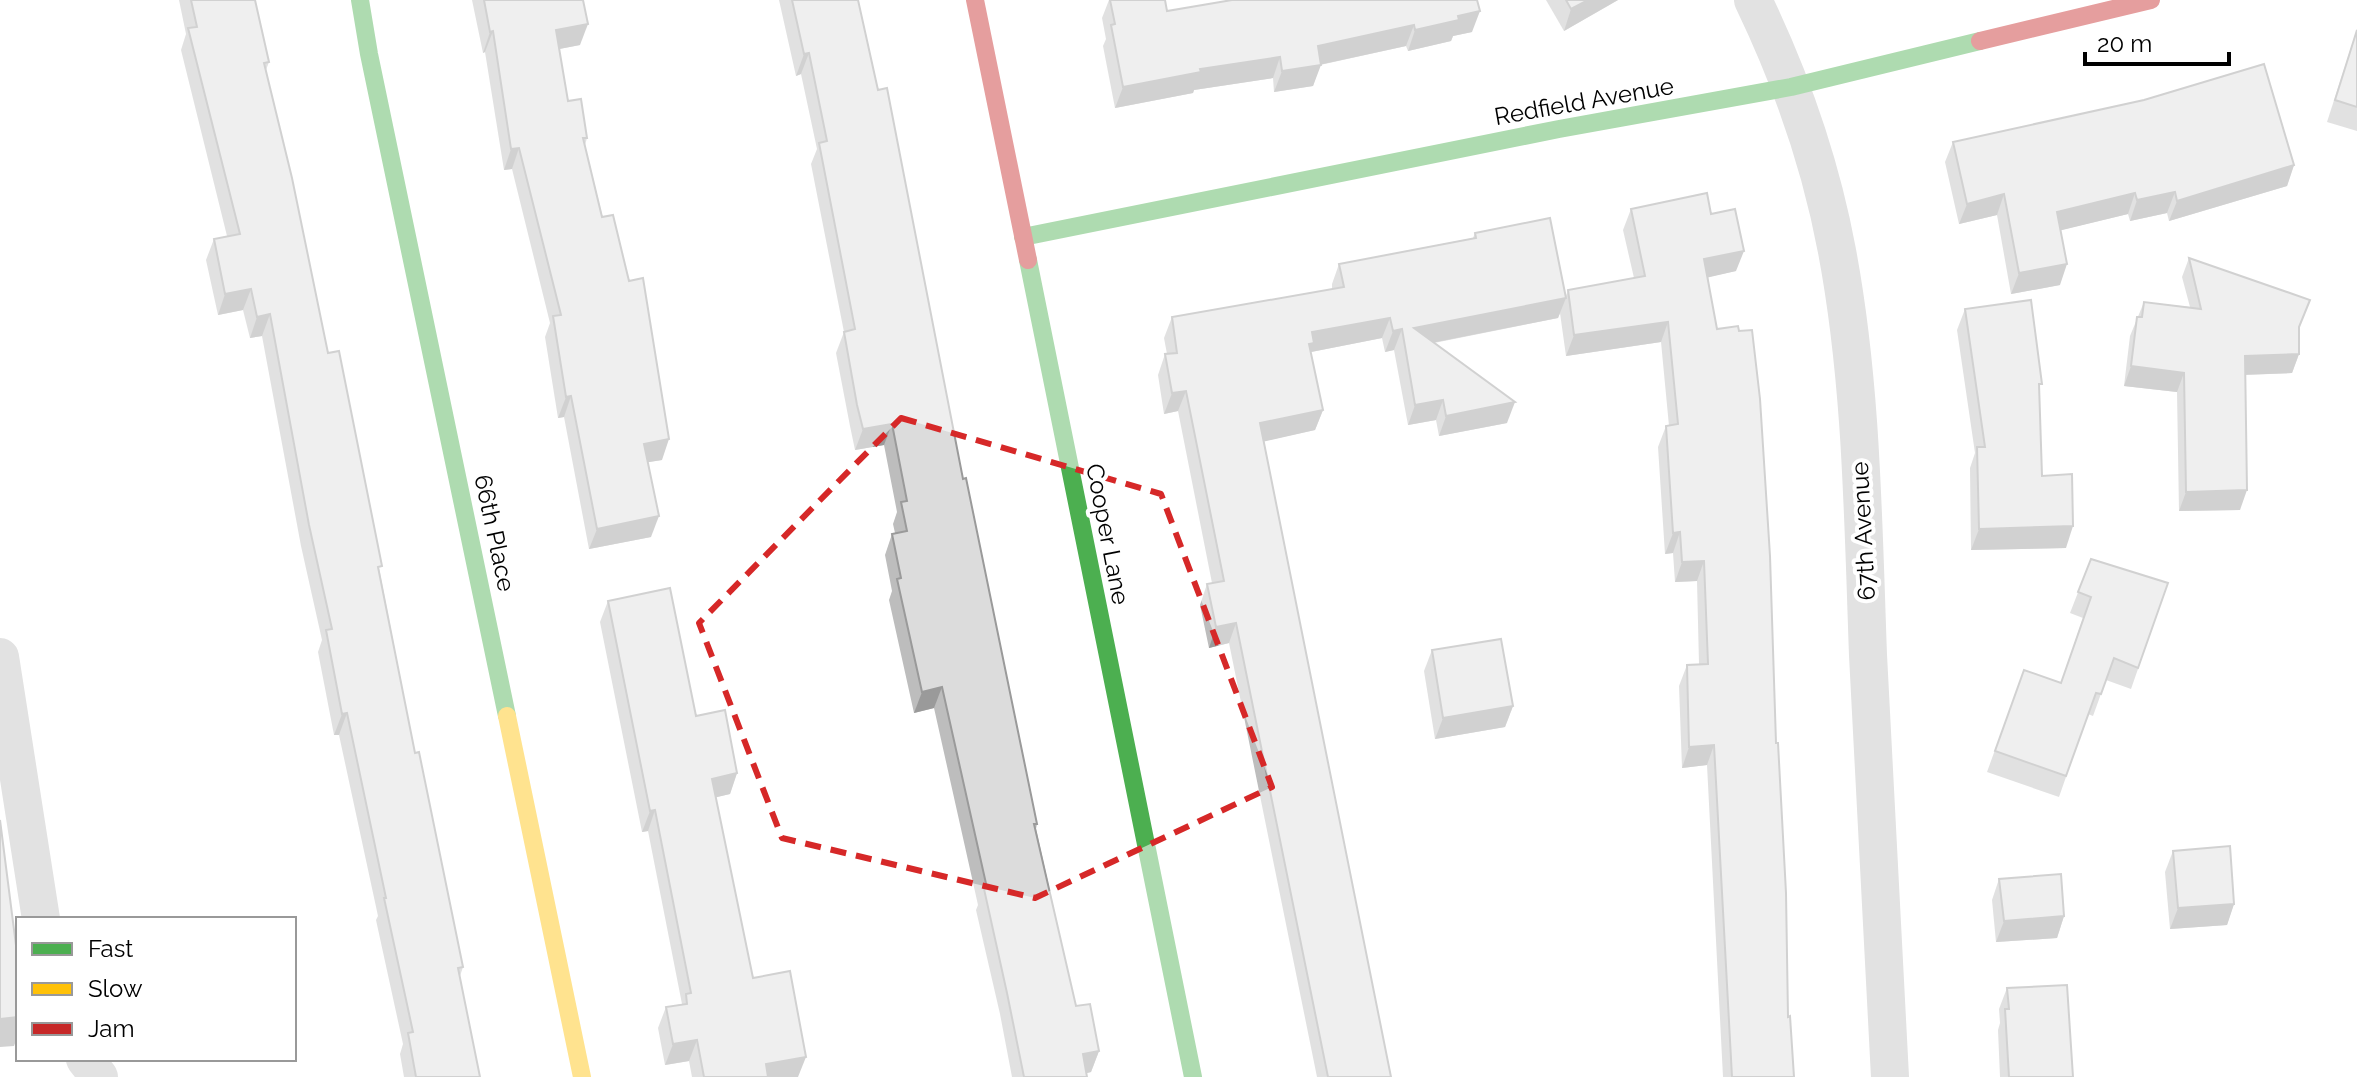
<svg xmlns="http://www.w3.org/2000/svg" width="2357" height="1077" font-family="Raleway,sans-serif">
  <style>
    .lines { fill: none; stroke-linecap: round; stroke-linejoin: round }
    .street { stroke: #bebebe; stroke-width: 38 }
    .fast { stroke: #4caf50; stroke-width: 18 }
    .slow { stroke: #ffc107; stroke-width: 18 }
    .jam { stroke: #c62828; stroke-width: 18 }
    .wall { fill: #bdbdbd }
    .shaded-wall { fill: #9a9a9a }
    .building { fill: #dcdcdc; stroke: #9a9a9a; stroke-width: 2 }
    .marked { fill: none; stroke: #d62828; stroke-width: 6; stroke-dasharray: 16 10; stroke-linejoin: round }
    .labels { text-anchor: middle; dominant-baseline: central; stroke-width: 8; stroke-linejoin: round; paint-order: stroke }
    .street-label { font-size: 24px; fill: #000; stroke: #fff }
  </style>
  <rect width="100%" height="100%" fill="#fff"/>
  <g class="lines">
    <g class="street">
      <path d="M 1753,0 C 1791,79 1821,165 1837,251 C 1862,384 1863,520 1868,655 C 1874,795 1882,936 1890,1077"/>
      <path d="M 0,657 L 41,919"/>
      <path d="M 85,1059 L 99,1077"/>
    </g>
    <g class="fast">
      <path d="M 360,0 L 369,54 L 507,716"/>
      <path d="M 1023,237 L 1559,129 L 1791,87 L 1980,41"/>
      <path d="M 1028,260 L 1193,1077"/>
    </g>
    <path class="slow" d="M 507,716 L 582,1077"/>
    <g class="jam">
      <path d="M 975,0 L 1028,260"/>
      <path d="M 1980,41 L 2151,0"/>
    </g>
  </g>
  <g class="wall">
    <path d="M 179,0 L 255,0 L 269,62 L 266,70 L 328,353 L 380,573 L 415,753 L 463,967 L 460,976 L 480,1077 L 404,1077 L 400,1054 L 403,1044 L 376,920 L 378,916 L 339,735 L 334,735 L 318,652 L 322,640 L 301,546 L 262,336 L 250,338 L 243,310 L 218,315 L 206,260 L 214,239 L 227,236 L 181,50 L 186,34 Z"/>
    <path d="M 472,0 L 583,0 L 580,45 L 559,49 L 568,101 L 587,138 L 585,145 L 662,460 L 648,462 L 651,537 L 589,549 L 564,417 L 558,418 L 545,337 L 550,323 L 512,169 L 504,170 L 485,52 L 483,53 Z"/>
    <path d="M 779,0 L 858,0 L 1037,824 L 1036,829 L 1076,1006 L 1099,1051 L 1091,1072 L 1087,1073 L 1087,1077 L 1012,1077 L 1000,1014 L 976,910 L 978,905 L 934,708 L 914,713 L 889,600 L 892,591 L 885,555 L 892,534 L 895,533 L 893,524 L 897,512 L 884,445 L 855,450 L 850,426 L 836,353 L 844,332 L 811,164 L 817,149 L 801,74 L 796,76 Z"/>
    <path d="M 1109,0 L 1165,0 L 1167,11 L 1232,0 L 1472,32 L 1453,36 L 1451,41 L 1408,51 L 1406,46 L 1320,65 L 1313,86 L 1274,92 L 1273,78 L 1194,90 L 1193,93 L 1115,108 L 1103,46 L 1106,39 L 1102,18 Z"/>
    <path d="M 1546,0 L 1618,0 L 1564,31 Z"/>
    <path d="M 2357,29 L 2357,131 L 2327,122 Z"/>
    <path d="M 1953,142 L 2294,165 L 2287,186 L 2169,221 L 2167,213 L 2130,221 L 2128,214 L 2061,230 L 2060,285 L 2011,294 L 1997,215 L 1959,224 L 1945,162 Z"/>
    <path d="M 1631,209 L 1711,214 L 1736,271 L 1708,277 L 1776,743 L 1788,1017 L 1794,1077 L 1723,1077 L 1707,765 L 1682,768 L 1679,686 L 1687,665 L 1699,664 L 1697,581 L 1675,582 L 1673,553 L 1665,554 L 1658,447 L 1666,426 L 1669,426 L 1661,342 L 1566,356 L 1560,313 L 1558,318 L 1434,343 L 1507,423 L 1439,436 L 1436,420 L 1408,425 L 1394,350 L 1385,352 L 1382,338 L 1311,352 L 1323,410 L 1315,430 L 1264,441 L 1391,1077 L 1317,1077 L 1229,643 L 1209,648 L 1200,605 L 1207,584 L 1212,583 L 1178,411 L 1164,414 L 1158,375 L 1165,354 L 1167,354 L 1164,338 L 1172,317 L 1332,289 L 1332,284 L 1339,264 L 1473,238 L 1475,233 L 1566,296 L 1568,290 L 1634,278 L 1623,230 Z"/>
    <path d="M 2189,258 L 2299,330 L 2299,354 L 2292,373 L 2245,375 L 2240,510 L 2179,511 L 2177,392 L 2124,386 L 2130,336 L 2144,302 L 2190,307 L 2182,277 Z"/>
    <path d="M 1965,309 L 2039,393 L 2042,476 L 2066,548 L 1971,550 L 1970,468 L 1975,453 L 1957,330 Z"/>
    <path d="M 2091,559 L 2168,583 L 2131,689 L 2106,680 L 2093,716 L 2088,714 L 2059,797 L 1987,772 L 2024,670 L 2061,683 L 2083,618 L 2070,613 Z"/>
    <path d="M 608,601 L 696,716 L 737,773 L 730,794 L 716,797 L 753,978 L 798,1077 L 692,1077 L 689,1061 L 665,1065 L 658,1028 L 666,1007 L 682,1004 L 648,831 L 642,832 L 600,622 Z"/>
    <path d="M 1432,650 L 1513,706 L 1505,727 L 1435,739 L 1424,671 Z"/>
    <path d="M 2173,851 L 2234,904 L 2227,925 L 2170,929 L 2165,872 Z"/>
    <path d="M 1999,879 L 2064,916 L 2057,938 L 1996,942 L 1992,900 Z"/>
    <path d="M 2007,988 L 2073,1077 L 2000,1077 L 1998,1030 L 2000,1023 L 1999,1009 Z"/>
  </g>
  <g class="shaded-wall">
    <path d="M 1588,0 L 1618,0 L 1564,31 L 1571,9 Z"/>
    <path d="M 1480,11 L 1472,32 L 1453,36 L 1451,41 L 1408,51 L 1415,30 L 1458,16 Z"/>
    <path d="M 588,24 L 580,45 L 549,51 L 556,30 Z"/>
    <path d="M 1414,25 L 1406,46 L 1314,66 L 1321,65 L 1313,86 L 1274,92 L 1282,71 L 1318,46 Z"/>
    <path d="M 493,31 L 485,52 L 483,53 L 490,32 Z"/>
    <path d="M 809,53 L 801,74 L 796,76 L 804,54 Z"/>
    <path d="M 1280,57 L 1273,78 L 1194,90 L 1193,93 L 1115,108 L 1123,87 L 1200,69 Z"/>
    <path d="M 519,148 L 512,169 L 504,170 L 511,149 Z"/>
    <path d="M 2294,165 L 2287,186 L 2169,221 L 2177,201 Z"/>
    <path d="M 2175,192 L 2167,213 L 2130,221 L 2137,200 Z"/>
    <path d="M 2135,193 L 2128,214 L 2050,233 L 2057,212 Z"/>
    <path d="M 2004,194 L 1997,215 L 1959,224 L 1967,204 Z"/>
    <path d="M 1744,251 L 1736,271 L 1697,280 L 1704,259 Z"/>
    <path d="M 2067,264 L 2060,285 L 2011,294 L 2019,273 Z"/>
    <path d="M 251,289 L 243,310 L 218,315 L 225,294 Z"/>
    <path d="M 1566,298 L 1558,318 L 1406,348 L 1414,328 Z"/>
    <path d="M 270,314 L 262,336 L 250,338 L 257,317 Z"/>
    <path d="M 1390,318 L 1382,338 L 1306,353 L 1312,332 Z"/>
    <path d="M 1668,322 L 1661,342 L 1566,356 L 1574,335 Z"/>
    <path d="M 1402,329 L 1394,350 L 1385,352 L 1393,331 Z"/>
    <path d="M 2299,354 L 2292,373 L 2238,375 L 2245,356 Z"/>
    <path d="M 2131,366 L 2184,373 L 2177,392 L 2124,386 Z"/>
    <path d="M 1186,391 L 1178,411 L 1164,414 L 1172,393 Z"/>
    <path d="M 571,396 L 564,417 L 558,418 L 566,397 Z"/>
    <path d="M 1443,400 L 1436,420 L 1408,425 L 1415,405 Z"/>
    <path d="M 1515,402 L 1507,423 L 1439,436 L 1446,416 Z"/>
    <path d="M 1323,410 L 1315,430 L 1253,444 L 1260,423 Z"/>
    <path d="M 892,424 L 884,445 L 855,450 L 863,429 Z"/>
    <path d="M 669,439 L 662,460 L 637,464 L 644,444 Z"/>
    <path d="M 2247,490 L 2240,510 L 2179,511 L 2186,492 Z"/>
    <path d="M 659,516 L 651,537 L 589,549 L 597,529 Z"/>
    <path d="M 2073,526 L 2066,548 L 1971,550 L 1979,529 Z"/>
    <path d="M 1680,532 L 1673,553 L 1665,554 L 1673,533 Z"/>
    <path d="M 1704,561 L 1697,581 L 1675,582 L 1682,562 Z"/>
    <path d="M 1236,623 L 1229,643 L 1209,648 L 1216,627 Z"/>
    <path d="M 942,687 L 934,708 L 914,713 L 922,692 Z"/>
    <path d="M 1513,706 L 1505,727 L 1435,739 L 1443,718 Z"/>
    <path d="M 347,713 L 339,735 L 334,735 L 342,714 Z"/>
    <path d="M 1714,745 L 1707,765 L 1682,768 L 1689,747 Z"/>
    <path d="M 737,773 L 730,794 L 705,800 L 712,779 Z"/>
    <path d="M 655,810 L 648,831 L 642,832 L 650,811 Z"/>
    <path d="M 2234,904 L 2227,925 L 2170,929 L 2178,908 Z"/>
    <path d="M 2064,916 L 2057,938 L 1996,942 L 2004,921 Z"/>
    <path d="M 18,1017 L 18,1035 L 14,1046 L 0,1047 L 0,1019 Z"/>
    <path d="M 697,1040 L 689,1061 L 665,1065 L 673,1044 Z"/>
    <path d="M 1099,1051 L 1091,1072 L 1075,1076 L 1083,1054 Z"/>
    <path d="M 806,1057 L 798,1077 L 761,1077 L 766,1064 Z"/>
  </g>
  <g class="building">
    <path d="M 191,0 L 255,0 L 269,62 L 264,63 L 292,178 L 328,353 L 339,351 L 382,566 L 378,567 L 415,753 L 419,752 L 463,967 L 458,968 L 480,1077 L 416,1077 L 408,1033 L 413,1032 L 384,898 L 386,898 L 347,713 L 342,714 L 326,630 L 332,629 L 309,525 L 270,314 L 257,317 L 251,289 L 225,294 L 214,239 L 240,234 L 188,28 L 197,27 Z"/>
    <path d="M 484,0 L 583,0 L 588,24 L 556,30 L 568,101 L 581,99 L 587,138 L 583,138 L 602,217 L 613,215 L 629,281 L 643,278 L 669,439 L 644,444 L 659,516 L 597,529 L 571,396 L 566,397 L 553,316 L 561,315 L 519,148 L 511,149 L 493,31 L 490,32 Z"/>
    <path d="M 792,0 L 858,0 L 878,90 L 887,88 L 963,479 L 966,478 L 1037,824 L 1034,824 L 1076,1006 L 1090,1004 L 1099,1051 L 1083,1054 L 1087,1077 L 1024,1077 L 1007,993 L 984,889 L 987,888 L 942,687 L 922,692 L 897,579 L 901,578 L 892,534 L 907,531 L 901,502 L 907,501 L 892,424 L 863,429 L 857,405 L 844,332 L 855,329 L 819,143 L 827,141 L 809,53 L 804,54 Z"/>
    <path d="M 1110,0 L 1165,0 L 1167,11 L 1232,0 L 1477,0 L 1480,11 L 1458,16 L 1459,20 L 1415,30 L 1414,25 L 1318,46 L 1321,65 L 1282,71 L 1280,57 L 1200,69 L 1201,72 L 1123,87 L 1111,25 L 1115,24 Z"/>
    <path d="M 1566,0 L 1588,0 L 1571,9 Z"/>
    <path d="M 2357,30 L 2357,107 L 2335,100 Z"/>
    <path d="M 2264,64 L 2294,165 L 2177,201 L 2175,192 L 2137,200 L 2135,193 L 2057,212 L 2067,264 L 2019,273 L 2004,194 L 1967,204 L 1953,142 L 2144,100 Z"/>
    <path d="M 1707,193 L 1711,214 L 1735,209 L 1744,251 L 1704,259 L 1717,329 L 1738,326 L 1739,331 L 1752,330 L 1760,399 L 1770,556 L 1776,743 L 1778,743 L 1786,893 L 1788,1017 L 1790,1016 L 1794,1077 L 1732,1077 L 1714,745 L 1689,747 L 1687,665 L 1708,664 L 1704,561 L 1682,562 L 1680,532 L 1673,533 L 1666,426 L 1678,424 L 1668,322 L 1574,335 L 1568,290 L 1645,276 L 1631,209 Z"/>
    <path d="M 1550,218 L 1566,298 L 1414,328 L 1515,402 L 1446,416 L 1443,400 L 1415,405 L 1402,329 L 1393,331 L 1390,318 L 1312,332 L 1314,343 L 1309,344 L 1323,410 L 1260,423 L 1391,1077 L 1328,1077 L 1236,623 L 1216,627 L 1207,584 L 1224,581 L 1186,391 L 1172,393 L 1165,354 L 1177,353 L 1172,317 L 1344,287 L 1339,264 L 1476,238 L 1475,233 Z"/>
    <path d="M 2189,258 L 2310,300 L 2299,327 L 2299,354 L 2245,356 L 2247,490 L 2186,492 L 2184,373 L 2131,366 L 2137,317 L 2142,317 L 2144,302 L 2201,309 Z"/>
    <path d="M 2031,300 L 2042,384 L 2039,384 L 2042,476 L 2072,474 L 2073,526 L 1979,529 L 1977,447 L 1985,447 L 1965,309 Z"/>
    <path d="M 2091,559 L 2168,583 L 2138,668 L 2114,658 L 2101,694 L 2096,693 L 2066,776 L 1995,751 L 2024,670 L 2061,683 L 2091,597 L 2078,592 Z"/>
    <path d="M 670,588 L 696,716 L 725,710 L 737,773 L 712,779 L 753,978 L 790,971 L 806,1057 L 766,1064 L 768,1077 L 704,1077 L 697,1040 L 673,1044 L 666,1007 L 687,1004 L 686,994 L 691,993 L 655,810 L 650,811 L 608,601 Z"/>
    <path d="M 1501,639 L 1513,706 L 1443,718 L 1432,650 Z"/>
    <path d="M 0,820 L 18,961 L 18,1017 L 0,1019 Z"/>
    <path d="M 2230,846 L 2234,904 L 2178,908 L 2173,851 Z"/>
    <path d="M 2061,874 L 2064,916 L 2004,921 L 1999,879 Z"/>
    <path d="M 2067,985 L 2073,1077 L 2009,1077 L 2005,1009 L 2009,1009 L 2007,988 Z"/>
  </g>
  <path d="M0 0H2357V1077H0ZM 901,418 L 1161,494 L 1272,787 L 1035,898 L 782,838 L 699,623 Z" fill="#fff" fill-opacity=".55" fill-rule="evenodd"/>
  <path class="marked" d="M 901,418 L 1161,494 L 1272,787 L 1035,898 L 782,838 L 699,623 Z"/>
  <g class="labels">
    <g class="street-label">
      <text transform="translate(1584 101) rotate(-10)">Redfield Avenue</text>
      <text transform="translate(1863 531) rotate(-93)">67th Avenue</text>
      <text transform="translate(495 533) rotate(78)">66th Place</text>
      <text transform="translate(1108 534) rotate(79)">Cooper Lane</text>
    </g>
  </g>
  <rect x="16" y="917" width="280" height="144" fill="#ffffff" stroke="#999999" stroke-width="2"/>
  <rect x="32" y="943" width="40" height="12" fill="#4caf50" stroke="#999999" stroke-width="2"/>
  <text x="88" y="957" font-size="24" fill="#000000">Fast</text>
  <rect x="32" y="983" width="40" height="12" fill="#ffc107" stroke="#999999" stroke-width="2"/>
  <text x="88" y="997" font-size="24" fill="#000000">Slow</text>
  <rect x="32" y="1023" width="40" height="12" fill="#c62828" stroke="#999999" stroke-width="2"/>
  <text x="88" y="1037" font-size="24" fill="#000000">Jam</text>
  <path d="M2085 52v12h144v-12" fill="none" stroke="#000000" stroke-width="4"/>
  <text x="2097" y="52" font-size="24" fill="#000000" stroke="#ffffff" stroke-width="6" paint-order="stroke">20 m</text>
</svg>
